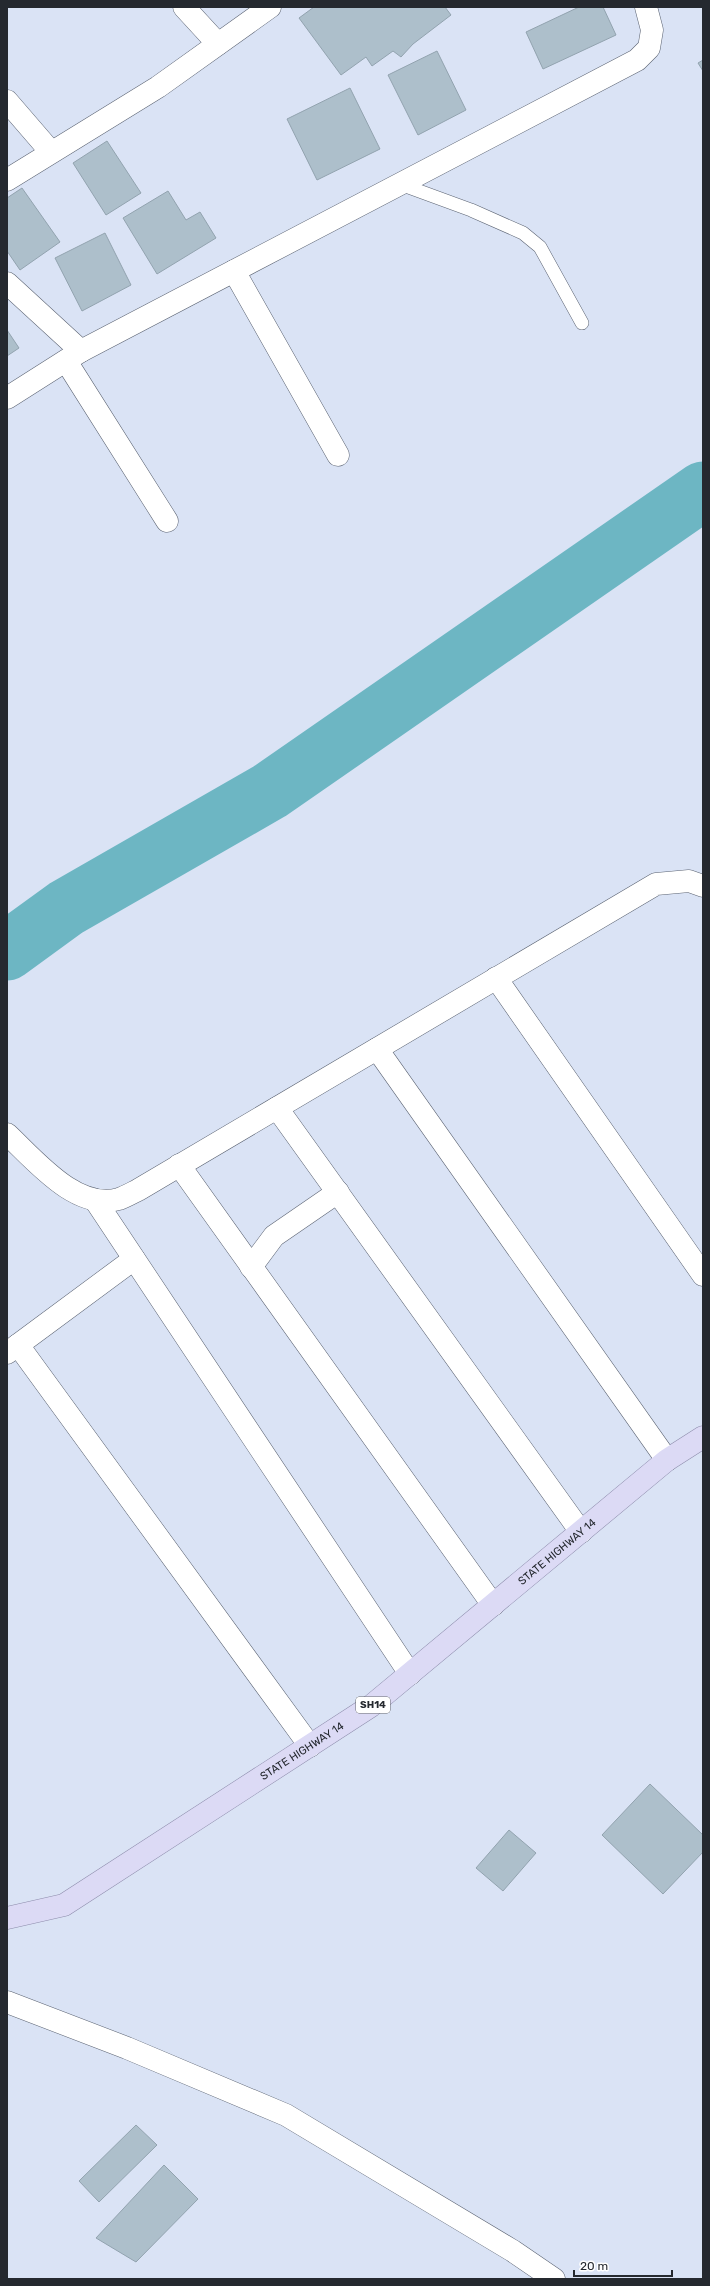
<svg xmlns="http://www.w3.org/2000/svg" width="710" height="2286" font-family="Rubik,sans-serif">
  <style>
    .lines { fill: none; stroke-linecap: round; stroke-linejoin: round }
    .river { stroke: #6db6c3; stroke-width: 59 }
    .building { fill: #adbfcb; stroke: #92a3af }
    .lane-casing { stroke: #5c6473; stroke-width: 14 }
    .street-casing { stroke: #5c6473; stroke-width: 23 }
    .primary-casing { stroke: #8d8cab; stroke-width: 23 }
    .lane { stroke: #fff; stroke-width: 13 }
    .street { stroke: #fff; stroke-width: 22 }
    .primary { stroke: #dcdaf5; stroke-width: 22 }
    .labels { text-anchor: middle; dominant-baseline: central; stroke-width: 3; stroke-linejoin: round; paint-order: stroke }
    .shield { fill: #fff; stroke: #66696d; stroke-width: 1 }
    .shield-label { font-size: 10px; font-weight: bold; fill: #25292f }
    .street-label { font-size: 11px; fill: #25292f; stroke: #fff }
  </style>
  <rect width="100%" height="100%" fill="#dae3f5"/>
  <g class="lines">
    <path class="river" d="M 7,951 L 66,908 L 270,791 L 703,491"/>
  </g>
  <g class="building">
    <path d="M 314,7 L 445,7 L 451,15 L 413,44 L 401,57 L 393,51 L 372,66 L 366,57 L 341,75 L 299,18 Z"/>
    <path d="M 579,7 L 603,7 L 616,35 L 543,69 L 526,32 Z"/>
    <path d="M 437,51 L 466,110 L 418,135 L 388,75 Z"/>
    <path d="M 703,60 L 703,71 L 698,63 Z"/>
    <path d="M 350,88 L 380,149 L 317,180 L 287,119 Z"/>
    <path d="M 107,141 L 141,193 L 106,215 L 73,163 Z"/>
    <path d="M 22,188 L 60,242 L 20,270 L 7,251 L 7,198 Z"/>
    <path d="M 168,191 L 186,220 L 200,212 L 216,238 L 157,274 L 123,218 Z"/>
    <path d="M 105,233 L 131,285 L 82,311 L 55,258 Z"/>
    <path d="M 7,330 L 19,348 L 7,356 Z"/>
    <path d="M 650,1784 L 703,1835 L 703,1852 L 663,1894 L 602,1835 Z"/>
    <path d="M 509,1830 L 536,1853 L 503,1891 L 476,1868 Z"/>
    <path d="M 136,2125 L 157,2145 L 99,2202 L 79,2181 Z"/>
    <path d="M 164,2165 L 198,2199 L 136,2262 L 96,2238 Z"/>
  </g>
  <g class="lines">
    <defs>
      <path id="lane" d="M 400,184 L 471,210 L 523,233 L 540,247 L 582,323"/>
      <g id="street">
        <path d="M 184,7 L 218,44"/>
        <path d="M 7,101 L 51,152"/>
        <path d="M 7,180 L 158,87 L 270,7"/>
        <path d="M 234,271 L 338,455"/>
        <path d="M 7,283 L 81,351"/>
        <path d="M 66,361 L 167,521"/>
        <path d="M 7,398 L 81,351 L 637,60 L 649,48 L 652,30 L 646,7"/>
        <path d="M 496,978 L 703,1275"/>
        <path d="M 377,1049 L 667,1460"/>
        <path d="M 277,1108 L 581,1532"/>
        <path d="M 7,1134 C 35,1160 76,1211 119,1199 C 125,1197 132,1193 138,1190 L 656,884 L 689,881 L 703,886"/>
        <path d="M 179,1165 L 493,1605"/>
        <path d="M 95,1200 L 410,1674"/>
        <path d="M 251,1267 L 274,1236 L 338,1192"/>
        <path d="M 18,1345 L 310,1746"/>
        <path d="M 7,1353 L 134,1259"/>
        <path d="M 7,2002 L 127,2048 L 286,2115 L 513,2251 L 554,2279"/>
      </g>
      <g id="primary">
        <path id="s1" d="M 7,1918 L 64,1905 L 371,1706 L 667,1460 L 703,1437"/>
      </g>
    </defs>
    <use href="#lane" class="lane-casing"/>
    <use href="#street" class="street-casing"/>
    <use href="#primary" class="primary-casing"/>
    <use href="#lane" class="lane"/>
    <use href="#street" class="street"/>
    <use href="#primary" class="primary"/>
  </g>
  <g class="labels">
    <rect class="shield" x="356" y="1697" width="34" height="16" rx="3"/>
    <g class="shield-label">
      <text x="373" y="1705">SH14</text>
    </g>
    <g class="street-label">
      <text stroke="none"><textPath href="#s1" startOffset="666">STATE HIGHWAY 14</textPath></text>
      <text stroke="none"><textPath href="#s1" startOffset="342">STATE HIGHWAY 14</textPath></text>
    </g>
  </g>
  <rect width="710" height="2286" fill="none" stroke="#25292f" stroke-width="16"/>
  <path d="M574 2270v6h98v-6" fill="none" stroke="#25292f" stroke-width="2"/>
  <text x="580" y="2270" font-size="12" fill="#25292f" stroke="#ffffff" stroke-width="3" paint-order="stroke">20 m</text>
</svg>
